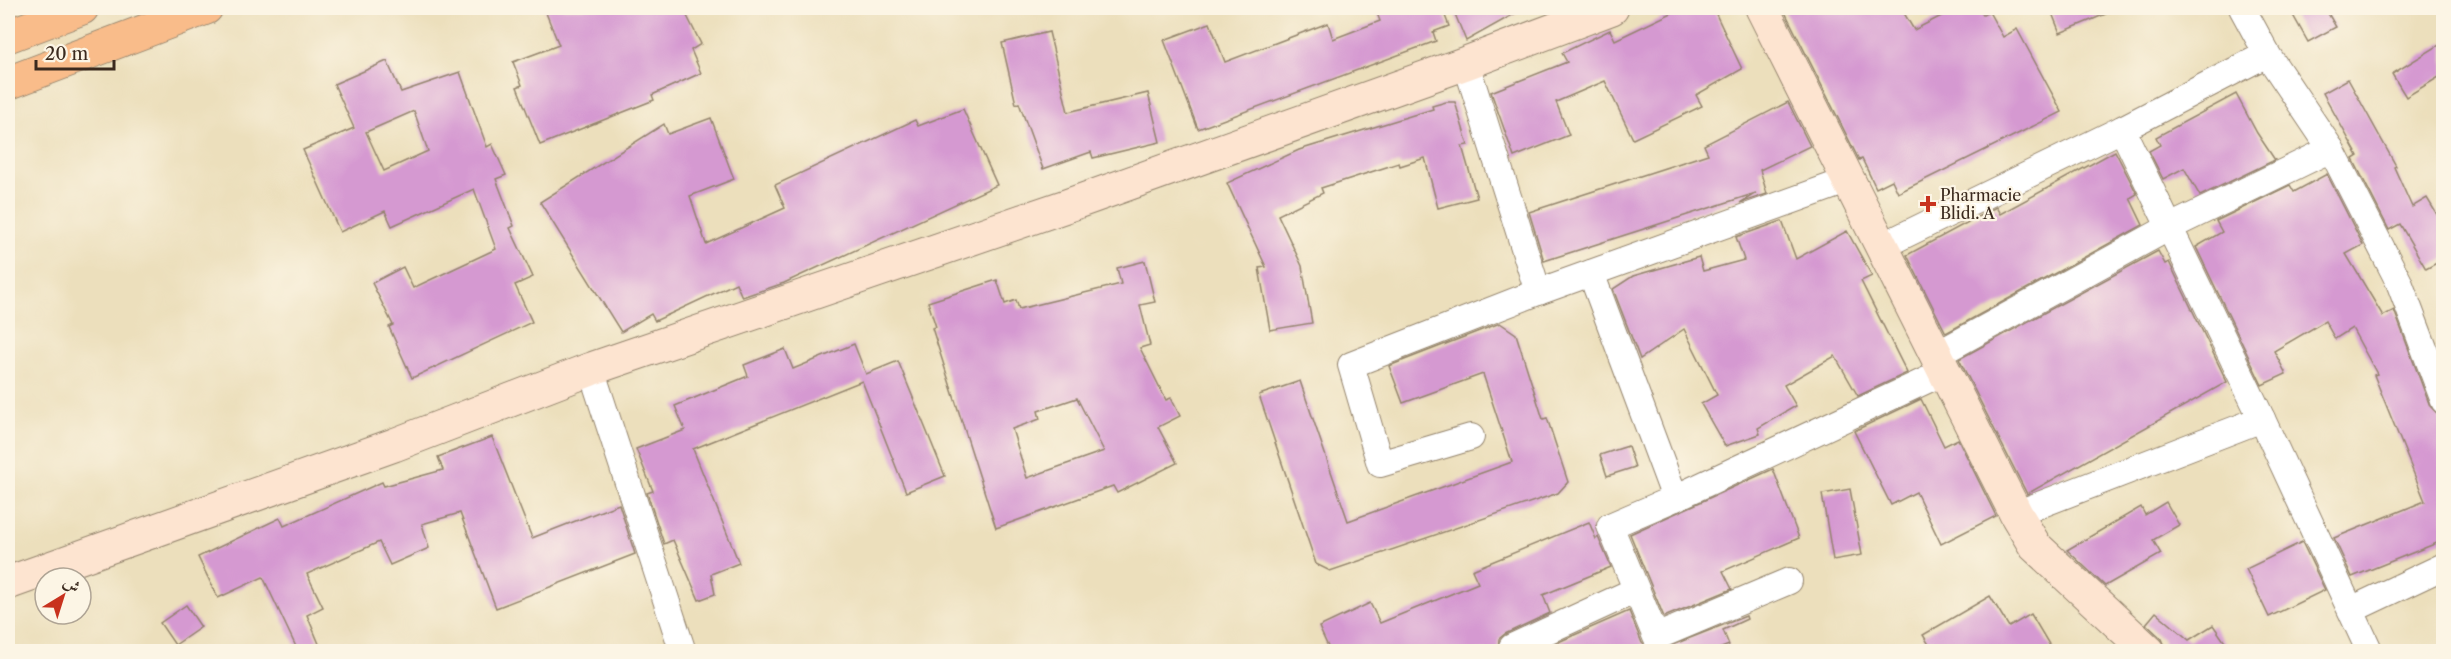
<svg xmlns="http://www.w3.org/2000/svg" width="2451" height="659" font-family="'Libre Caslon Text',Amiri,serif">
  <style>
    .building { fill: #d599d1; fill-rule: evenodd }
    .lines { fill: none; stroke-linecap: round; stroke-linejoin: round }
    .street-casing { stroke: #94846d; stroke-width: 28 }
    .secondary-casing { stroke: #94846d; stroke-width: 35 }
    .highway-casing { stroke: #94846d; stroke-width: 35 }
    .street { stroke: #fff; stroke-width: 26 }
    .secondary { stroke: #fde4d0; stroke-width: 33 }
    .highway { stroke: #f9bc8a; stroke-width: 33 }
    .poi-dot { fill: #c8321e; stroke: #fcf5e5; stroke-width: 2 }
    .labels { text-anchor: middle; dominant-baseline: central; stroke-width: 4.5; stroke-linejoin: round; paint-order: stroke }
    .poi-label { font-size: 16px; fill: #3b2a1e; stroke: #fcf5e5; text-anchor: start }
  </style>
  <rect width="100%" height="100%" fill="#fcf5e5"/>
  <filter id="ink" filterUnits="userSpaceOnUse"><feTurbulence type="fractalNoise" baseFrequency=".0167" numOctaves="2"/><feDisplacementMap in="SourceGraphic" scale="12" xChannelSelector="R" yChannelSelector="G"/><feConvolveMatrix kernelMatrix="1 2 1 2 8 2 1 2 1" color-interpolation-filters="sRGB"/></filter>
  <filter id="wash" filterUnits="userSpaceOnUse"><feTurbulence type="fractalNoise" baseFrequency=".008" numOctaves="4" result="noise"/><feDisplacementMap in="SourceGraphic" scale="24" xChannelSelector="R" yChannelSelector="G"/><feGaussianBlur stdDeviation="1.35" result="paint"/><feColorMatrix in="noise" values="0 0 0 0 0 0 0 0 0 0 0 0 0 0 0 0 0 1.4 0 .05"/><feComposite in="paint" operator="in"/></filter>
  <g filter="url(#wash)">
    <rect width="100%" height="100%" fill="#ecdfbc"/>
    <g id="blocks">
      <g class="building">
        <path d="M 544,8 L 683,8 L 701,44 L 691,50 L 701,73 L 652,95 L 654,100 L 540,145 L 517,87 L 522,85 L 513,62 L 559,45 Z"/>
        <path d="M 1375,8 L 1442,8 L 1449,26 L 1433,32 L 1436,41 L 1198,129 L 1164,40 L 1210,23 L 1225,62 L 1328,23 L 1333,39 L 1380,21 Z"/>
        <path d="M 1468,8 L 1525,8 L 1466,41 L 1455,14 Z"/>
        <path d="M 1682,8 L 1713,8 L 1742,69 L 1696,95 L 1702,106 L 1633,139 L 1605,81 L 1556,102 L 1569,135 L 1514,157 L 1491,92 L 1567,62 L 1562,53 L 1610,30 L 1615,40 Z"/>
        <path d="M 1783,8 L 1901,8 L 1914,30 L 1957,8 L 1978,8 L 1983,15 L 1989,12 L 2003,37 L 2017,29 L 2062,112 L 1898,193 L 1892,180 L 1876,188 L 1862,159 L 1859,160 Z"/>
        <path d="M 2050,8 L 2120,8 L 2060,33 Z"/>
        <path d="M 2289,8 L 2325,8 L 2336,27 L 2308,42 Z"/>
        <path d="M 1049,32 L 1068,112 L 1148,93 L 1160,142 L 1093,158 L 1091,152 L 1043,169 L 1019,103 L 1016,104 L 1002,43 Z"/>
        <path d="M 2444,42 L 2444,74 L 2406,97 L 2392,74 Z"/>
        <path d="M 387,61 L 401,92 L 460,72 L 487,147 L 492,144 L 506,175 L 496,179 L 514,226 L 510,228 L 533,277 L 515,285 L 532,322 L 412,378 L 389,327 L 393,325 L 372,283 L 403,267 L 413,288 L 496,249 L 474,189 L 392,226 L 385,211 L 340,232 L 303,150 L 354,128 L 334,84 ZM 414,111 L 428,151 L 384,171 L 366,132 Z"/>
        <path d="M 2348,79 L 2396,166 L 2394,167 L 2412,207 L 2427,198 L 2444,226 L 2444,259 L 2426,269 L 2400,224 L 2389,230 L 2353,159 L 2358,156 L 2323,93 Z"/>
        <path d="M 2236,94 L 2257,133 L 2275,160 L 2200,196 L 2184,168 L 2163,179 L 2149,151 L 2160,145 L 2156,137 Z"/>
        <path d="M 1446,102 L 1455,102 L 1468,145 L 1462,146 L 1477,198 L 1438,208 L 1425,158 L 1400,166 L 1399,163 L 1321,188 L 1323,193 L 1278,215 L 1302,266 L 1312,323 L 1270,330 L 1259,268 L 1266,267 L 1227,183 L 1299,150 L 1433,109 L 1432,106 Z"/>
        <path d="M 1788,102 L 1810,146 L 1760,170 L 1767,194 L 1740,203 L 1756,193 L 1544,261 L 1529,212 L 1708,154 L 1704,145 Z"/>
        <path d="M 963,109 L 997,185 L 784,283 L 742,297 L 736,283 L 655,321 L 651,314 L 621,332 L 540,202 L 664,124 L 668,134 L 711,118 L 734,179 L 690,196 L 706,244 L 785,208 L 775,185 L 915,120 L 918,126 Z"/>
        <path d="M 2115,151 L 2137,194 L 2130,198 L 2143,225 L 1946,333 L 1907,255 L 1996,207 L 2000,214 Z"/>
        <path d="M 2327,174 L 2363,245 L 2346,254 L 2383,316 L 2394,310 L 2430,406 L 2439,415 L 2444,426 L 2444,544 L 2442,541 L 2352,577 L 2334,538 L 2425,501 L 2374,375 L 2377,374 L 2352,328 L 2335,339 L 2325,321 L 2274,351 L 2286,374 L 2262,385 L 2196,247 L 2222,232 L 2216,221 L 2290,185 L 2294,192 Z"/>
        <path d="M 1782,221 L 1796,259 L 1847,231 L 1872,276 L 1861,281 L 1907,373 L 1858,396 L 1835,356 L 1784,385 L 1796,406 L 1758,428 L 1760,434 L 1725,446 L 1701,404 L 1717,395 L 1684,329 L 1640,359 L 1613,289 L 1633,276 L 1699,257 L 1703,271 L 1744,260 L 1736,237 Z"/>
        <path d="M 2158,251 L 2165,264 L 2169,262 L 2227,382 L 2027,494 L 1959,359 Z"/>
        <path d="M 1145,261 L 1155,302 L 1140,305 L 1150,345 L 1140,348 L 1166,400 L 1171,398 L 1180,416 L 1158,427 L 1177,463 L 1117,493 L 1113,486 L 996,528 L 932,328 L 936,327 L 928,302 L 997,280 L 1005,304 L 1016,300 L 1019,309 L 1121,284 L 1117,268 ZM 1077,398 L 1104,451 L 1027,478 L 1012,429 L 1040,419 L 1038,411 Z"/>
        <path d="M 1500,323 L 1516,334 L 1543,419 L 1547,418 L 1568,482 L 1558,493 L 1330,571 L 1316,564 L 1259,395 L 1300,381 L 1348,521 L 1512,462 L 1483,374 L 1403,403 L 1389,366 Z"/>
        <path d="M 854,344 L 866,374 L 898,361 L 945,476 L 906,492 L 862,381 L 693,449 L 739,563 L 711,574 L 715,594 L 699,600 L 673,540 L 664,544 L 647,493 L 653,491 L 636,449 L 685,430 L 675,406 L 748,376 L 744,365 L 785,349 L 793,369 Z"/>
        <path d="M 1921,399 L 1944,446 L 1958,439 L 1996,516 L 1941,544 L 1916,492 L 1891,505 L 1854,431 Z"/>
        <path d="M 492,437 L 532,538 L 619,504 L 635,554 L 496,608 L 460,513 L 422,524 L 429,548 L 390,565 L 379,542 L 307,574 L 323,607 L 307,615 L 322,651 L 298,651 L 263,577 L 218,598 L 198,557 L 280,518 L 284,526 L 382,482 L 384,486 L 443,470 L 438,457 Z"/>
        <path d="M 1628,446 L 1635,467 L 1607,476 L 1600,455 Z"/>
        <path d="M 1773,469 L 1799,538 L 1723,571 L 1732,589 L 1664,617 L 1630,534 Z"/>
        <path d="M 1850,489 L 1862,555 L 1833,560 L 1822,494 Z"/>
        <path d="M 2166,502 L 2179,525 L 2153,540 L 2161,554 L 2105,586 L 2067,550 L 2141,507 L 2145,515 Z"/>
        <path d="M 1589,522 L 1596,539 L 1598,537 L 1611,567 L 1543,595 L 1550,613 L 1505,634 L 1499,639 L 1498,651 L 1330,651 L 1319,627 L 1370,603 L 1380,623 L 1478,583 L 1472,570 Z"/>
        <path d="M 2302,542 L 2325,590 L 2269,617 L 2246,569 Z"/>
        <path d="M 1990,596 L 2009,627 L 2031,614 L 2053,651 L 1933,651 L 1923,635 Z"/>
        <path d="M 186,605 L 201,627 L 175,645 L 160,623 Z"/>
        <path d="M 1629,611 L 1642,643 L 1653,651 L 1538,651 Z"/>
        <path d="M 2156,612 L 2189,640 L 2213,625 L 2231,651 L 2167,651 L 2162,639 L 2146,624 Z"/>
        <path d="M 1746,616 L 1747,619 L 1723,630 L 1729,645 L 1714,651 L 1657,651 Z"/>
      </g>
    </g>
  </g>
  <g filter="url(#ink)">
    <use href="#blocks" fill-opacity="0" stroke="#94846d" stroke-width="1.5"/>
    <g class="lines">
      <defs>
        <g id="street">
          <path d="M 2242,8 L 2267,54 L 2331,149 L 2399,282 L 2444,401"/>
          <path d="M 1466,63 L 1538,292"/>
          <path d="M 2122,129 L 2262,419 L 2370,652"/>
          <path d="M 1882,246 L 2122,129 L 2267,54"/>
          <path d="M 1591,273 L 1675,498 L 1944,372"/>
          <path d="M 1936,355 L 2170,227 L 2331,149"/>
          <path d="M 591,369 L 683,652"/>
          <path d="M 1471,437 L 1380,464 L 1351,365 L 1538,292 L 1849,180"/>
          <path d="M 1675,498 L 1610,526 L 1656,637 L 1789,581"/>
          <path d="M 2016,514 L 2262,419"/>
          <path d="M 2351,610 L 2444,566"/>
          <path d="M 1512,647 L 1636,590"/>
        </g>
        <g id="secondary">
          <path d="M 1762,8 L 2016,514 L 2035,546 L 2149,652"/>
          <path d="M 8,583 L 394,445 L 591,369 L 1066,206 L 1466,63 L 1612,8"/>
        </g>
        <g id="highway">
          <path d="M 8,36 L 82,8"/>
          <path d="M 8,83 L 206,8"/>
        </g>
      </defs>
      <use href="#street" class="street-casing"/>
      <use href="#secondary" class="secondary-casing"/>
      <use href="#highway" class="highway-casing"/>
      <use href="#street" class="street"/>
      <use href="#secondary" class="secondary"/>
      <use href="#highway" class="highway"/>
    </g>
  </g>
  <path class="poi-dot" d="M1925 195h6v6h6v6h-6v6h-6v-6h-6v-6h6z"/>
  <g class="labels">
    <g class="poi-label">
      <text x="1940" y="195">Pharmacie<tspan x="1940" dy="18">Blidi. A</tspan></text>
    </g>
  </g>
  <rect width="2451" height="659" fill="none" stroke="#fcf5e5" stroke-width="30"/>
  <g transform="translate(63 596) rotate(38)"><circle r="28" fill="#fcf5e5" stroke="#afa495" stroke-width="1.5"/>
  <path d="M0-4.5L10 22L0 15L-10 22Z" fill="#c8321e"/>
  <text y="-9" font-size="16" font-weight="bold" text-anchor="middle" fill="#3b2a1e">ش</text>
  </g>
  <path d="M36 60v9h78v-9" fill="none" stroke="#3b2a1e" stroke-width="3"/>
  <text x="45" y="60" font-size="18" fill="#3b2a1e" stroke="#fcf5e5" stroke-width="4.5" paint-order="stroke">20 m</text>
</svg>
